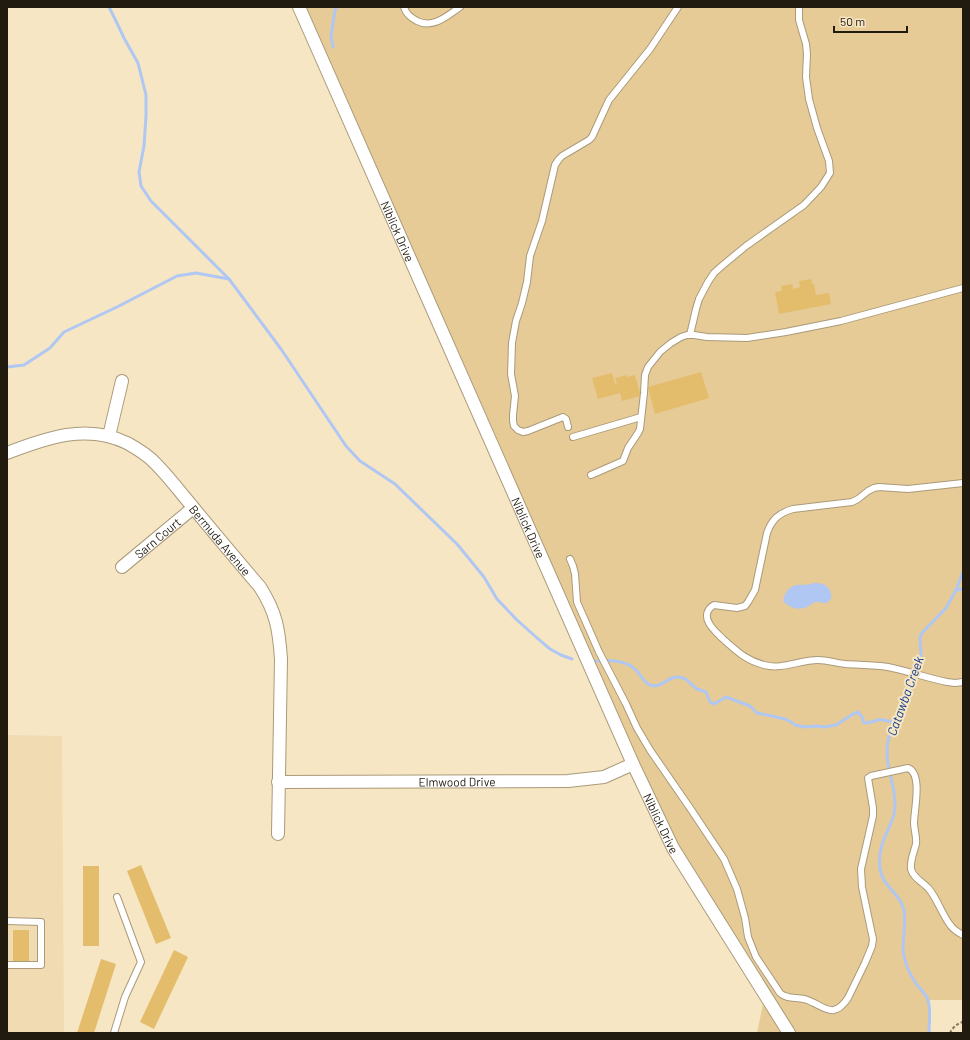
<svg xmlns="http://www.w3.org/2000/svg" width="970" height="1040" font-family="Barlow,sans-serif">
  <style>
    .built { fill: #f0dbb2 }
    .green { fill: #e6cb96 }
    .water { fill: #afc7f2 }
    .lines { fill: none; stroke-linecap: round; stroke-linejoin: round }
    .stream { stroke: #afc7f2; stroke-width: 3 }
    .building { fill: #e4bd6c }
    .service-casing { stroke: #aa9a7a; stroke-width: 8 }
    .minor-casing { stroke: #aa9a7a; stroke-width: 14 }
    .path { stroke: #827761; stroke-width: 2; stroke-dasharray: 3 2; stroke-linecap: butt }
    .service { stroke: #fff; stroke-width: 6 }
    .minor { stroke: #fff; stroke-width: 12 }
    .labels { text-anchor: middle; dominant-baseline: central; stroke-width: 4; stroke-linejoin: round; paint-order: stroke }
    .street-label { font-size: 12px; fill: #211b0f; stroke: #f7e6c4 }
    .water-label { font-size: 13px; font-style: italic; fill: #123c8b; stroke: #f7e6c4 }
  </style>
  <rect width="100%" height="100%" fill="#f7e6c4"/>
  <path class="built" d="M 7,735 L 62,736 L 64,1033 L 7,1033 Z"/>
  <path class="green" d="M 303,7 L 963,7 L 963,1000 L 928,1000 L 930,1017 L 929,1033 L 757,1033 L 766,990 L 675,846 Z"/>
  <path class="water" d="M 813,583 C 817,583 821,583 825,585 C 830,588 834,597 829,601 C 825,605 822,602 818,602 C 814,601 812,604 809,606 C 799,611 791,609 783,601 C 784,595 789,585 797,585 C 803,584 807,586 813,583 Z"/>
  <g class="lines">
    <g class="stream">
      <path d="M 109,7 L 115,19 L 124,38 L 138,63 L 146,95 L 146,116 L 144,146 L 139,172 L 141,186 L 151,201 L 229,279 L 281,349 L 346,446 L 360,461 L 395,484 L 457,544 L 484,577 L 497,599 L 517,620 L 536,637 L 550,649 L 561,655 L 572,659"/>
      <path d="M 333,47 L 331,36 L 335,10 L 337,7"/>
      <path d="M 7,367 L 24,365 L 50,348 L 64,332 L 117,307 L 177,276 L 196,273 L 229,279"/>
      <path d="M 956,590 L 963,589"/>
      <path d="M 596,661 C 610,660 627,660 637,671 C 641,676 645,683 650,685 C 660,689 667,678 676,677 C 689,677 689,684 697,689 C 700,690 703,691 706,692 L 710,702 L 714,704 L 726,697 L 750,706 L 757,713 L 785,719 L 791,722 L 795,725 L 805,727 L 816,726 L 824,727 L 836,725 L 853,714 L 858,712 L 862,717 L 864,723 C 870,723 872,722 878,720 C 884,719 889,721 895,723"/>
      <path d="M 929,1033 C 929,1023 931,1010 928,1000 C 926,994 921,990 917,985 C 910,975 904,962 903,949 C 903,937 907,918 903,907 C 898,892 882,885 880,869 C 879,860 880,850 883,842 C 886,832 892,824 894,814 C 899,789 883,766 888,742 C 889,732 895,723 899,714 C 906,697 915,679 920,661 C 923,651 918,642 921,634 L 946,608 L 956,590 L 963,572"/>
    </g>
  </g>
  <g class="building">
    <path d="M 811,279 L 812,284 L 814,284 L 816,295 L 829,293 L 831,304 L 779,314 L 775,292 L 782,291 L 781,286 L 792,284 L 793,289 L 800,287 L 799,281 Z"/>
    <path d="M 701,372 L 709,398 L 655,414 L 648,387 Z"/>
    <path d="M 612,373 L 615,384 L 617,384 L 615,378 L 626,375 L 627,377 L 635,375 L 641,396 L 622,401 L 620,393 L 598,399 L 592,378 Z"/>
    <path d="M 141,865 L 171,938 L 156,944 L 127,871 Z"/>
    <rect x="83" y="866" width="16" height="80"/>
    <rect x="13" y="930" width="16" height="31"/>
    <path d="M 174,950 L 188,957 L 154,1029 L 140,1022 Z"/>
    <path d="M 101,959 L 116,964 L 94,1033 L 77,1033 Z"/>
  </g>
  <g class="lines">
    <defs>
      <g id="service">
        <path d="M 404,7 C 406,14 410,17 417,21 C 433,29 447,16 460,7"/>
        <path d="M 690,335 L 696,309 L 699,299 L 708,282 L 714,273 L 723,265 L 746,246 L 804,205 L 821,187 L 830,173 L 829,161 L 817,128 L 809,99 L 806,77 L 807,54 L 806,44 L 799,20 L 799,7"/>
        <path d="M 568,427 L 566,419 L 563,417 L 528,431 L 523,432 L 518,430 L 514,426 L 513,421 L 513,415 L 515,396 L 511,374 L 512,343 L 516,321 L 522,303 L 527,282 L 530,256 L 542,221 L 555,165 L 559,159 L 562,156 L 589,140 L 592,137 L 609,100 L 650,49 L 678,7"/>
        <path d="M 573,437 L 641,417"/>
        <path d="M 591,475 L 623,461 L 628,448 L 638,433 L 640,429 L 644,393 L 645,375 L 648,367 L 660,352 L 671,343 L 681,337 L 687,335 L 694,335 L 707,337 L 747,338 L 786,332 L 841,321 L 963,288"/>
        <path d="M 963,483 L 908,489 L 879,487 L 874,488 L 868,491 L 858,499 L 852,502 L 793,509 C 779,513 772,519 767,533 L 755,590 L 748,602 L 745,606 L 737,608 L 714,605 C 707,609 705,616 709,623 C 712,629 718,634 723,639 C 737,651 745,660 764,665 C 782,670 800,660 818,660 C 827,660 836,663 845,664 C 859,665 874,665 888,667 C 908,671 927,678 947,682 L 955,683 L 963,682"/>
        <path d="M 570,559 L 573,566 L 575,574 L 577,602 L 599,652 L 626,704 L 637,728 L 650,750 L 690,808 L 724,859 L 737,889 L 745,918 L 748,937 L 756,957 L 780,993 C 786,999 796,997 804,999 C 823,1004 832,1022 848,998 L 865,963 L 872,946 L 873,939 L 871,930 L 862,887 L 861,869 L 873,816 L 873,808 L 868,778 L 871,776 L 908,768 C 923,774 914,810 914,823 C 914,830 917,837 916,844 C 914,852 910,860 911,869 C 913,878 923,882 929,889 C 938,900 942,915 951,926 C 954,930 959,933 963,935"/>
        <path d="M 7,921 L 41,922 L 41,965 L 7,965"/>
        <path d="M 114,1033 L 125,997 L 141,962 L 117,897"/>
      </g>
      <g id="minor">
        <path id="s1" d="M 299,7 L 633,764 L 673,848 L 789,1033"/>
        <path d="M 109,436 L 122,381"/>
        <path id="s2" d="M 7,453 C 46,438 87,423 127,443 C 138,449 148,455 156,464 C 169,477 180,492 192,506 C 214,533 237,560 260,587 C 276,612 279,629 281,659 L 278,834"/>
        <path id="s3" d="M 122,567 L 193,508"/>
        <path id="s4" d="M 278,782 L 568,781 L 604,777 L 633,764"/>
      </g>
    </defs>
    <use href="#service" class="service-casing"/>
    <use href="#minor" class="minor-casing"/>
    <path class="path" d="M 950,1033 C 952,1028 958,1023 963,1022"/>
    <use href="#service" class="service"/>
    <use href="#minor" class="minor"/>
  </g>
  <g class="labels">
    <g class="street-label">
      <text stroke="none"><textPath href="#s1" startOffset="245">Niblick Drive</textPath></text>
      <text stroke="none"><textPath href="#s1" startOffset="569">Niblick Drive</textPath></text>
      <text stroke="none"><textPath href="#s3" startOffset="46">Sarn Court</textPath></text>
      <text stroke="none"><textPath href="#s2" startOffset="260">Bermuda Avenue</textPath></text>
      <text stroke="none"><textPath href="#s4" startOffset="179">Elmwood Drive</textPath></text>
      <text stroke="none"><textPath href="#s1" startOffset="893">Niblick Drive</textPath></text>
    </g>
    <g class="water-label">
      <text transform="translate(905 696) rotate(-70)">Catawba Creek</text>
    </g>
  </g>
  <rect width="970" height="1040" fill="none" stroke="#211b0f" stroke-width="16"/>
  <path d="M834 26v6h73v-6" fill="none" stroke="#211b0f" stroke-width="2"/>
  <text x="840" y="26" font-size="12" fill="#211b0f" stroke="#f7e6c4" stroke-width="3" paint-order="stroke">50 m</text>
</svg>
